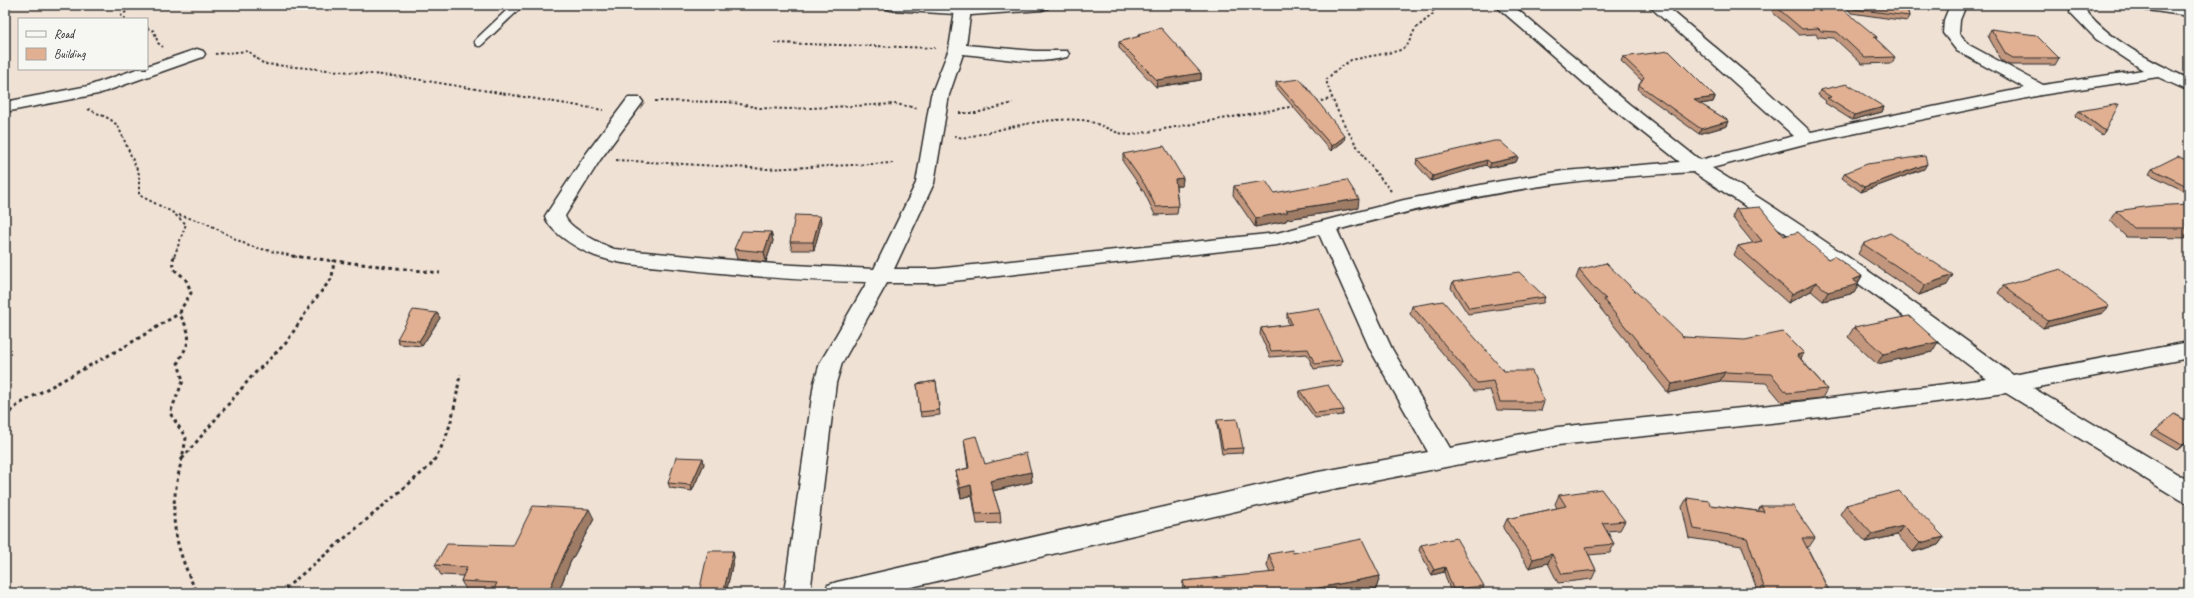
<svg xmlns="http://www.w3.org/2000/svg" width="2194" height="598" font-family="Caveat,sans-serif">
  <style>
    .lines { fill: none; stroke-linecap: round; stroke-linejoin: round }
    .service-casing { stroke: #2b2b2b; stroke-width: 11 }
    .minor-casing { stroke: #2b2b2b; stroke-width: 3 }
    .tertiary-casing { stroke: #2b2b2b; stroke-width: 3 }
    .path-far1 { stroke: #2b2b2b; stroke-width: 2; stroke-dasharray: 2.5 2.5; stroke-linecap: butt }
    .path { stroke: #2b2b2b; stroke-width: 3; stroke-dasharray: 3.5 3.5; stroke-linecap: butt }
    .service { stroke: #f6f6f2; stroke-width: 8 }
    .minor { fill: #f6f6f2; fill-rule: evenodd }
    .tertiary { fill: #f6f6f2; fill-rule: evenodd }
    .wall { fill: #c2977e; stroke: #2b2b2b }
    .shaded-wall { fill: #9e7b66; stroke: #2b2b2b }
    .building { fill: #e1b092; stroke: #2b2b2b }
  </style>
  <rect width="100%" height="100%" fill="#f0e1d5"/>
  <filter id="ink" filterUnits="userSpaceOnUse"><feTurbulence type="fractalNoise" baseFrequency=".025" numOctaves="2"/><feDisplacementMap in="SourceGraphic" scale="8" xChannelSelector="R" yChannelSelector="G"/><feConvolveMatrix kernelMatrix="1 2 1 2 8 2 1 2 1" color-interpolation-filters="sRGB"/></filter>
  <g filter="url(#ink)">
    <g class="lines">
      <defs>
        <path id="service" d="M 479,42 L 518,5"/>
        <g id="minor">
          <path d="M 963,5 L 968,7 L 971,10 L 966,45 L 1035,51 L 1067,51 L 1069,54 L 1067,57 C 1034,66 996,57 963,54 L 949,95 L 934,183 L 894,269 L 935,269 L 1277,233 L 1404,200 L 1501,181 L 1564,171 L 1680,162 L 1617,112 L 1495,5 L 1512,5 L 1629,104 L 1700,160 L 1794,136 L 1648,5 L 1665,5 L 1766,90 L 1811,132 L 2025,88 L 1957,51 L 1943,33 L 1944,20 L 1950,5 L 1966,5 L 1960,20 L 1959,33 L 1969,45 L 2043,85 L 2143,70 L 2096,39 L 2070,12 L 2071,5 L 2087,5 L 2086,11 C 2114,44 2152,61 2189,79 L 2189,91 L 2158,77 L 2041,95 L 1808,143 L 1712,168 C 1816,233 1915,302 2013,375 L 2189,342 L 2189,358 L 2033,388 L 2189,481 L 2189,503 L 2180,500 L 2006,393 L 1790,421 L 1558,445 L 1313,493 L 886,593 L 824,593 L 828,585 L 837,582 L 1313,473 L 1428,452 L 1370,349 L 1319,234 L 1277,245 L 935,283 L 887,283 L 842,363 L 836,383 L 810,593 L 784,593 L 814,383 L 820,363 L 867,282 C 805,281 744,276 682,269 C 656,266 627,266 602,258 C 585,254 549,233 545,216 L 586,154 L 628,98 L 640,98 L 643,102 L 600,160 L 565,216 C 568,228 603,245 614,249 L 774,264 L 874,269 L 916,183 L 931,95 L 949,49 L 955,10 L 958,7 ZM 1693,172 C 1794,237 1892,305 1987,379 L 1790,403 L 1558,427 L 1450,448 L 1392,349 L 1337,230 C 1411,210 1487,193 1563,183 C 1606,177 1650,175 1693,172 Z"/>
          <path d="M 197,49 L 203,51 L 205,54 L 203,57 L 98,94 L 5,112 L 5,102 L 88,86 L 137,69 L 147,69 L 147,66 Z"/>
        </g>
        <g id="tertiary">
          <path d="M 883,5 L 1050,5 L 1048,8 L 1042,10 L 971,15 L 891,10 L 885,8 Z"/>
          <path d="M 2139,5 L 2189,6 L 2189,16 L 2147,10 L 2141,8 Z"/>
        </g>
      </defs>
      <use href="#service" class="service-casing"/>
      <use href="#minor" class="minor-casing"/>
      <use href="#tertiary" class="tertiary-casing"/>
      <g class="path-far1">
        <path d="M 126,19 L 121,16 L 134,5"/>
        <path d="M 147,28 L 154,31 L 158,43 L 163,47"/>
        <path d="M 774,43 L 935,48"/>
        <path d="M 215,54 L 248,51 L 264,64 L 403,77 L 603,110"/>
        <path d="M 655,101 L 729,102 L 760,108 L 788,109 L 895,104 L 917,108"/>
        <path d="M 1316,102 L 1331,99"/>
        <path d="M 88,109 L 110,119 L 118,126 L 139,174 L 139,195 L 172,212 L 186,224 L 174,257"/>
        <path d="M 959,113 L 976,113 L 1013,103"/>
        <path d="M 954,136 L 963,138 C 1001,130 1041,117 1081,120 C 1098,121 1112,134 1130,135 L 1295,106"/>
        <path d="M 616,160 L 767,169 L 893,163"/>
        <path d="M 1391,191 C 1362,157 1339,123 1326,80 L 1335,71 L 1351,60 L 1398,51 L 1407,46 L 1415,29 L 1434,13 L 1431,5"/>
        <path d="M 179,215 L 206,223 L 249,246 L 297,257"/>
      </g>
      <g class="path">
        <path d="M 174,256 C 169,273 179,270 186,280 C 188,284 190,289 191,293 L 181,309 L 180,315 C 193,337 190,341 178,362 L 183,381 L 170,413 L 186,438 C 183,457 177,476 175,495 C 170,530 182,562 197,593"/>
        <path d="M 292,256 L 440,273"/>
        <path d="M 5,417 L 19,404 L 124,347 L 180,313"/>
        <path d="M 182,459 L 253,375 L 286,343 L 310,306 L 332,278 L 334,260"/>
        <path d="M 280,593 L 430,466 C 450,439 455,407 460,374"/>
      </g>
      <use href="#service" class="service"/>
      <use href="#minor" class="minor"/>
      <use href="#tertiary" class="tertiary"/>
    </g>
    <g class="wall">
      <path d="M 1845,5 L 1906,5 L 1909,16 L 1907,21 L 1851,13 Z"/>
      <path d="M 1775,6 L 1877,37 L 1876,39 L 1895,57 L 1892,63 L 1862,64 L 1834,38 L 1818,37 L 1816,34 L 1799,35 L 1772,12 Z"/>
      <path d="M 1991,29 L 2059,58 L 2055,65 L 2009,65 L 2002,61 L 1988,36 Z"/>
      <path d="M 1138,34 L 1201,73 L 1201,80 L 1156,87 L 1119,48 L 1119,42 L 1138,37 Z"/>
      <path d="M 1623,57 L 1715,97 L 1713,102 L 1700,104 L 1729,121 L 1727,126 L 1699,134 L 1638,90 L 1639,85 L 1642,81 L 1621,61 Z"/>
      <path d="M 1276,82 L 1344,141 L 1331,151 L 1276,87 Z"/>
      <path d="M 1820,90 L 1884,107 L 1882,112 L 1852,120 L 1825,103 L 1826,101 L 1818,95 Z"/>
      <path d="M 2079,111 L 2105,131 L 2102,135 L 2075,116 Z"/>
      <path d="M 1123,154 L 1183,178 L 1182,186 L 1176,186 L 1178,206 L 1177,214 L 1155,215 L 1144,192 L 1123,162 Z"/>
      <path d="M 1518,157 L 1516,162 L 1489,168 L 1486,165 L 1431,181 L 1416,164 L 1417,159 Z"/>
      <path d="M 2189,162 L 2189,193 L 2149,174 L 2152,169 Z"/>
      <path d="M 1924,169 L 1861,192 L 1842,178 L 1845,173 Z"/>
      <path d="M 1234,186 L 1358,208 L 1287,219 L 1286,221 L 1255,227 L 1233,195 Z"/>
      <path d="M 2189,204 L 2189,238 L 2126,237 L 2110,220 L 2116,211 Z"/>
      <path d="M 1736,209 L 1784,236 L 1862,276 L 1858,283 L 1859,284 L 1854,293 L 1823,301 L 1811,291 L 1788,303 L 1734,255 L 1738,246 L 1753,243 L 1732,217 Z"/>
      <path d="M 820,216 L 821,224 L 814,250 L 792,250 L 790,242 Z"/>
      <path d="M 771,232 L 773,241 L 766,262 L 737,259 L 734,249 Z"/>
      <path d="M 1863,244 L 1947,285 L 1919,295 L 1858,254 Z"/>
      <path d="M 1579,270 L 1683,337 L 1804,353 L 1801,359 L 1827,389 L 1822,398 L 1782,402 L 1766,383 L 1720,381 L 1668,393 L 1600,308 L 1600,306 L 1592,298 L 1576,278 Z"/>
      <path d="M 1453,282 L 1545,297 L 1543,303 L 1468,314 L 1451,288 Z"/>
      <path d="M 2003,286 L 2109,306 L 2103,313 L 2043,328 L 1998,293 Z"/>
      <path d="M 1412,306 L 1504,371 L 1544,402 L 1541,411 L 1497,410 L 1490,390 L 1474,391 L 1410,314 Z"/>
      <path d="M 437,313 L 440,318 L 422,346 L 399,344 L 397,339 Z"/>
      <path d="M 1287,313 L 1342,360 L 1341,365 L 1314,369 L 1307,354 L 1270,357 L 1260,334 L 1261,328 L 1289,325 L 1287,318 Z"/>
      <path d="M 1854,327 L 1932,352 L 1877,364 L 1848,337 Z"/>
      <path d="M 936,381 L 940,415 L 921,417 L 917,384 Z"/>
      <path d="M 1300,391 L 1344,410 L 1343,415 L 1315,418 L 1299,396 Z"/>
      <path d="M 1217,420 L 1243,448 L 1242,453 L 1222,454 L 1217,425 Z"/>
      <path d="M 2156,430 L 2189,440 L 2177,450 L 2151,435 Z"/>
      <path d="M 964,439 L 985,464 L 1031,472 L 1032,482 L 993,491 L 1000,513 L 1001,523 L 977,524 L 972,495 L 961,498 L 957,482 L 956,471 L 968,468 Z"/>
      <path d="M 704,464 L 692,491 L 670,488 L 668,483 Z"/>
      <path d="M 1559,495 L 1625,521 L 1620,530 L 1607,531 L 1614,544 L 1610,553 L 1589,555 L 1596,570 L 1592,579 L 1558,583 L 1548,563 L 1529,568 L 1503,528 L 1507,519 L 1557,508 L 1555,504 Z"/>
      <path d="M 1687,498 L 1710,505 L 1758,511 L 1761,506 L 1815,538 L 1809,547 L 1807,547 L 1830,593 L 1758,593 L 1742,546 L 1689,538 L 1682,507 Z"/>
      <path d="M 1846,505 L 1944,537 L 1938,545 L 1913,552 L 1897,535 L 1866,542 L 1840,514 Z"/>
      <path d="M 594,519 L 570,563 L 558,593 L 492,593 L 493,592 L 467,591 L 461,581 L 463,576 L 441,575 L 435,565 L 513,546 Z"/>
      <path d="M 1421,545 L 1484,586 L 1482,591 L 1463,593 L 1451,593 L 1444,572 L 1432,575 L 1419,550 Z"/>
      <path d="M 733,551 L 734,557 L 726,593 L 699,593 Z"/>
      <path d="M 1293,553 L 1380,576 L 1376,589 L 1354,593 L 1182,593 L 1183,581 L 1270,573 L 1267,566 L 1269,554 Z"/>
    </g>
    <g class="shaded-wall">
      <path d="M 1201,73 L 1201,80 L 1156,87 L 1157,80 Z"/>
      <path d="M 1715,97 L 1713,102 L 1692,105 L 1694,100 Z"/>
      <path d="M 1884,107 L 1882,112 L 1852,120 L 1854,115 Z"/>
      <path d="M 1729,121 L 1727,126 L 1699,134 L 1701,129 Z"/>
      <path d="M 1345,136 L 1344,141 L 1331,151 L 1332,146 Z"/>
      <path d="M 1518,157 L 1516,162 L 1489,168 L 1491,163 Z"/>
      <path d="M 1487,160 L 1486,165 L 1431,181 L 1433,176 Z"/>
      <path d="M 1927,164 L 1924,169 L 1861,192 L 1864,187 Z"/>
      <path d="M 1183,178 L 1182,186 L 1175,186 L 1175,179 Z"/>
      <path d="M 1359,199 L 1358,208 L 1287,219 L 1286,221 L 1255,227 L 1256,218 L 1286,210 Z"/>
      <path d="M 820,216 L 821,224 L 814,250 L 813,242 Z"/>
      <path d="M 771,232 L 773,241 L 766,262 L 764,252 Z"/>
      <path d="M 1953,275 L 1947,285 L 1919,295 L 1925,285 Z"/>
      <path d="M 1862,276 L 1857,285 L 1859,284 L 1854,293 L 1823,301 L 1828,292 Z"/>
      <path d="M 1816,282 L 1811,291 L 1788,303 L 1792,294 Z"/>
      <path d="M 2109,306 L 2103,313 L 2043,328 L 2048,321 Z"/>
      <path d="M 437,313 L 440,318 L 422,346 L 419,341 Z"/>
      <path d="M 1938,342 L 1932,352 L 1877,364 L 1883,354 Z"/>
      <path d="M 1804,353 L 1799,362 L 1797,355 Z"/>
      <path d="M 1725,372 L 1720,381 L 1668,393 L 1672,384 Z"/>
      <path d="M 2189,439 L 2189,440 L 2177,450 L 2182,445 Z"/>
      <path d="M 703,458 L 704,464 L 692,491 L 691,485 Z"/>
      <path d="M 1031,472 L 1032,482 L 991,491 L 990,481 Z"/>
      <path d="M 971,485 L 972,495 L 961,498 L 960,488 Z"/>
      <path d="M 589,509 L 594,519 L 570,563 L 558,593 L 548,593 L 565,553 Z"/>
      <path d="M 1903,526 L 1897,535 L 1866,542 L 1872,534 Z"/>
      <path d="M 1944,537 L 1938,545 L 1913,552 L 1920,543 Z"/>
      <path d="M 733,551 L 734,557 L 726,593 L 725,593 L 724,590 Z"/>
      <path d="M 1552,554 L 1548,563 L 1529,568 L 1533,559 Z"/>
      <path d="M 1445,567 L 1444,572 L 1432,575 L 1434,570 Z"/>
      <path d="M 1380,576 L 1376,589 L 1354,593 L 1307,593 L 1308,590 Z"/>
    </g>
    <g class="building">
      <path d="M 1781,5 L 1838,5 L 1877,37 L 1874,37 L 1895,57 L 1865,58 L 1837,32 L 1821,31 L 1818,28 L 1802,29 L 1775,6 Z"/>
      <path d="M 1851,5 L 1906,5 L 1909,16 L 1854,9 Z"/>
      <path d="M 1161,28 L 1201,73 L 1157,80 L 1119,42 L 1140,36 L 1138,34 Z"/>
      <path d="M 1991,29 L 2036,35 L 2059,58 L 2013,58 L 2006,54 Z"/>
      <path d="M 1669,51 L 1715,97 L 1694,100 L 1729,121 L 1701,129 L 1639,85 L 1644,77 L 1623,57 Z"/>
      <path d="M 1300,79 L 1345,136 L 1332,146 L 1276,82 Z"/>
      <path d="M 1847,84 L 1884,107 L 1854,115 L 1827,98 L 1831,97 L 1820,90 Z"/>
      <path d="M 2119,104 L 2105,131 L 2079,111 Z"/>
      <path d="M 1494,141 L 1500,141 L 1518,157 L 1491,163 L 1487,160 L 1433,176 L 1417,159 Z"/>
      <path d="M 1164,146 L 1183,178 L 1175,179 L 1178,206 L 1156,207 L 1145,185 L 1123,154 Z"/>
      <path d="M 1925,156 L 1927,164 L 1864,187 L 1845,173 L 1867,164 Z"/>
      <path d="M 2178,156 L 2189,162 L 2189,187 L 2152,169 Z"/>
      <path d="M 1347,180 L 1359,199 L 1286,210 L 1288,212 L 1256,218 L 1234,186 L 1266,181 L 1274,193 Z"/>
      <path d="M 2189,204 L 2189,228 L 2134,228 L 2116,211 L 2152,206 Z"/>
      <path d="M 1760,207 L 1784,236 L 1798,232 L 1823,255 L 1828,259 L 1834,256 L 1862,276 L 1853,280 L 1859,284 L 1828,292 L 1816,282 L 1792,294 L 1738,246 L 1762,241 L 1736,209 Z"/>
      <path d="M 795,215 L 820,216 L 813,242 L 790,242 Z"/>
      <path d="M 742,231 L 771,232 L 764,252 L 734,249 Z"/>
      <path d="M 1890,233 L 1953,275 L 1925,285 L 1863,244 Z"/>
      <path d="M 1606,263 L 1683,337 L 1745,340 L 1783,332 L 1804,353 L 1797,355 L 1827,389 L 1787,393 L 1771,374 L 1725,372 L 1672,384 L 1603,299 L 1606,299 L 1595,289 L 1579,270 Z"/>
      <path d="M 2061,269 L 2109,306 L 2048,321 L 2003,286 Z"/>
      <path d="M 1519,272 L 1545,297 L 1469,308 L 1453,282 Z"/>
      <path d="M 1443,301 L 1504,371 L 1532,371 L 1544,402 L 1500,402 L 1493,381 L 1477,383 L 1412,306 Z"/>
      <path d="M 1318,308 L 1342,360 L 1315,364 L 1308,349 L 1271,351 L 1261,328 L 1292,324 L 1287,313 Z"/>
      <path d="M 413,310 L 437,313 L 419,341 L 397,339 Z"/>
      <path d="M 1909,316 L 1938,342 L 1883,354 L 1854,327 Z"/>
      <path d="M 936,381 L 939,410 L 920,412 L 917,384 Z"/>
      <path d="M 1328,385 L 1344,410 L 1315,413 L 1300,391 Z"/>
      <path d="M 2174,414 L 2189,422 L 2189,439 L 2182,445 L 2156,430 Z"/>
      <path d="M 1237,419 L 1243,448 L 1223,449 L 1217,420 Z"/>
      <path d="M 976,436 L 985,464 L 1026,453 L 1031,472 L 990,481 L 1000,513 L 976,514 L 971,485 L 960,488 L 956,471 L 969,468 L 964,439 Z"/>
      <path d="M 676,457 L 703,458 L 691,485 L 668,483 Z"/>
      <path d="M 1601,489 L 1625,521 L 1602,523 L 1614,544 L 1585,547 L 1596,570 L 1562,574 L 1552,554 L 1533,559 L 1507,519 L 1566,506 L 1559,495 Z"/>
      <path d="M 1899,491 L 1944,537 L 1920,543 L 1903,526 L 1872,534 L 1846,505 Z"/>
      <path d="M 1687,498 L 1709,501 L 1710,505 L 1764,512 L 1761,506 L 1793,506 L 1815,538 L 1802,538 L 1830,593 L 1766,593 L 1747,538 L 1694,529 Z"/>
      <path d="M 533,506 L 589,509 L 565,553 L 548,593 L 492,593 L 497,583 L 461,581 L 467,567 L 435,565 L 447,544 L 513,546 Z"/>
      <path d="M 1456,538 L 1484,586 L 1453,589 L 1445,567 L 1434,570 L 1421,545 Z"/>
      <path d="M 1362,539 L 1380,576 L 1308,590 L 1309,593 L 1186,593 L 1183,581 L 1276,572 L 1269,554 L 1292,550 L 1293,553 Z"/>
      <path d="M 708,551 L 733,551 L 724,590 L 699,593 Z"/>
    </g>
  </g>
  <rect width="2194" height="598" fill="none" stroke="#f6f6f2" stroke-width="20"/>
  <rect x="10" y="10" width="2174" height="578" fill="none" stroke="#2b2b2b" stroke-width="1.5" filter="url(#ink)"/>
  <rect x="18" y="18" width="130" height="52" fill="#f6f6f2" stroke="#a5a5a2"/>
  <rect x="26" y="31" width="20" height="6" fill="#f6f6f2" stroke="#a5a5a2"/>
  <text x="54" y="38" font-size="12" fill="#2b2b2b">Road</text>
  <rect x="26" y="48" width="20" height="12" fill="#e1b092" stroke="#a5a5a2"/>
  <text x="54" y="58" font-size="12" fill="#2b2b2b">Building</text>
</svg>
